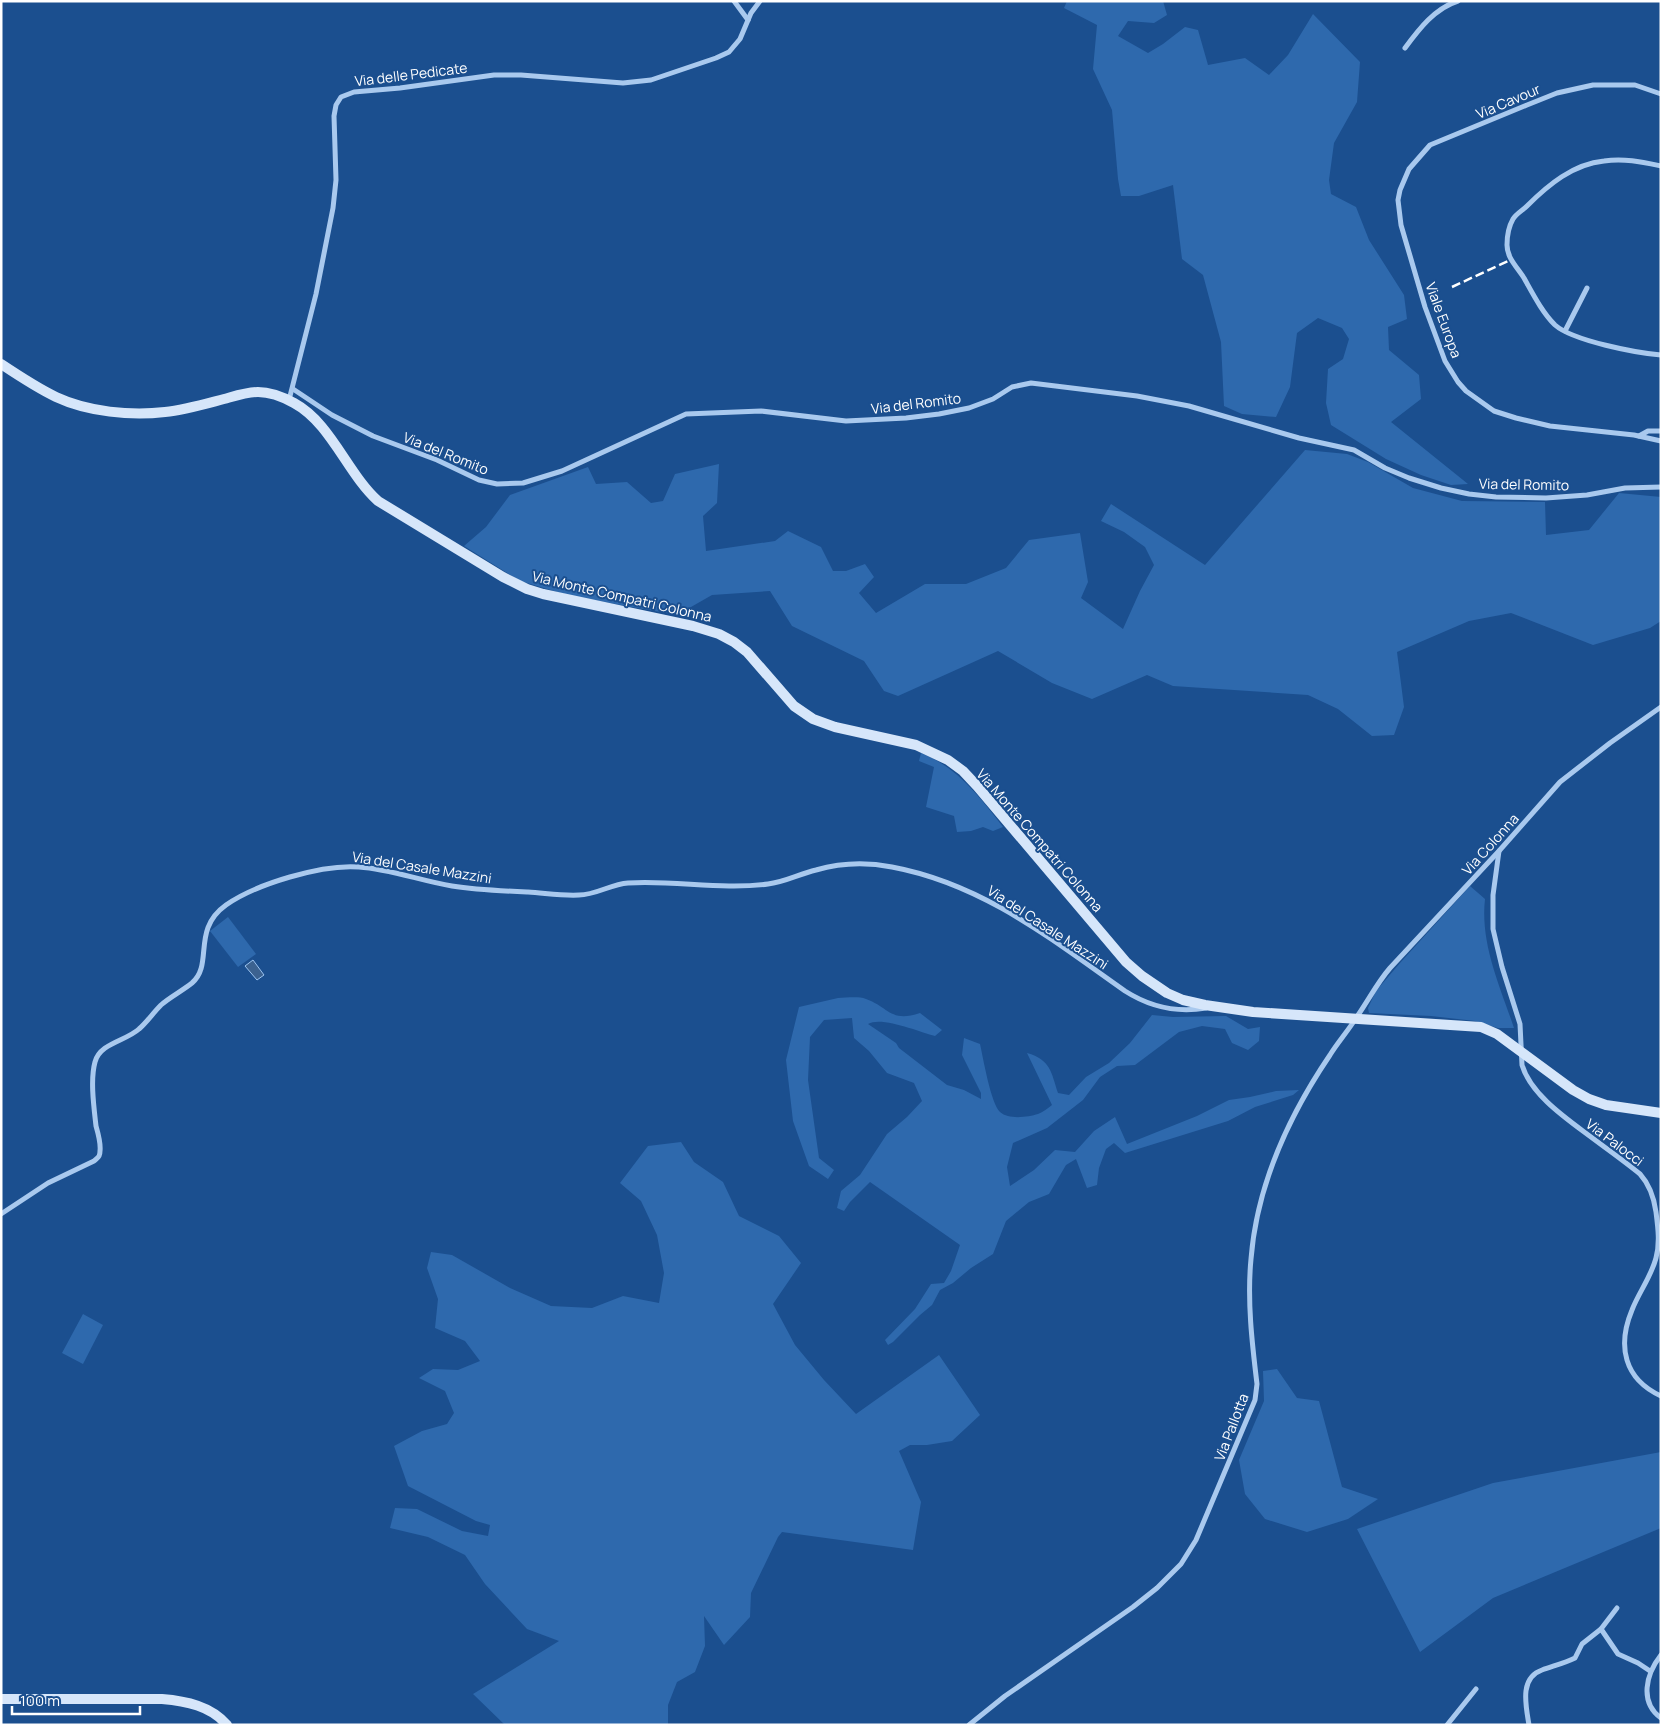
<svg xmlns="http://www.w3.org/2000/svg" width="1662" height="1726" font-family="Manrope,sans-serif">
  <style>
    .green { fill: #2e69ad }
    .water { fill: #3c6290; stroke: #9cc4f0 }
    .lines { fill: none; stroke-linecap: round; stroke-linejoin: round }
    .street { stroke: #a9c9ee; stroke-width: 5 }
    .secondary { stroke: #d6e6fa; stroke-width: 10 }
    .rail { stroke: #fff; stroke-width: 2.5; stroke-dasharray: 9 4; stroke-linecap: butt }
    .labels { text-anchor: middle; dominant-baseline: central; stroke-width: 4; stroke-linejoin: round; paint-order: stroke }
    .street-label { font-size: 14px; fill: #fff; stroke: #1b4f8f }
  </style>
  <rect width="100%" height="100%" fill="#1b4f8f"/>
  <g class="green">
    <path d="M 1067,1 L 1163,1 L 1167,15 L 1154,23 L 1128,21 L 1118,36 L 1148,53 L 1163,44 L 1185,27 L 1198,30 L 1208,65 L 1245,58 L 1269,75 L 1288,55 L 1313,14 L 1360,62 L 1357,102 L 1334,143 L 1329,180 L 1331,194 L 1356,207 L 1369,240 L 1404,295 L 1407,319 L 1388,327 L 1389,350 L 1419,375 L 1421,399 L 1391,422 L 1468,484 L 1451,485 L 1421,475 L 1386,459 L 1331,425 L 1326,403 L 1328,369 L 1343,359 L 1349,339 L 1342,328 L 1318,318 L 1297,333 L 1290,387 L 1276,417 L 1242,414 L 1224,406 L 1221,342 L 1203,275 L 1182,259 L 1173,185 L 1139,196 L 1121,196 L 1118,179 L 1112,110 L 1093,69 L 1097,25 L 1064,8 Z"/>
    <path d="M 1305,450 L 1347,454 L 1368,462 L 1413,488 L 1462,501 L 1545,502 L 1546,535 L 1589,530 L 1619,493 L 1661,497 L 1661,621 L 1650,628 L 1593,645 L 1511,613 L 1469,621 L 1397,652 L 1404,707 L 1394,735 L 1372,736 L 1338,709 L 1308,695 L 1173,686 L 1147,675 L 1092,699 L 1052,683 L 998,651 L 898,696 L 884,691 L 864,661 L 792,626 L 770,591 L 712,595 L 677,615 L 571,596 L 520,581 L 464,546 L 486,527 L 510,495 L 588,467 L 596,484 L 627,482 L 651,503 L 663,501 L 675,474 L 719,464 L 717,503 L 703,516 L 706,551 L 775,541 L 788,531 L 821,547 L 833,571 L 846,571 L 865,564 L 874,577 L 859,593 L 876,613 L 925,584 L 966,584 L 1006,568 L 1029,540 L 1080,533 L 1088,582 L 1081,598 L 1123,629 L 1140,591 L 1154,565 L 1145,547 L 1124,532 L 1101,521 L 1111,504 L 1205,565 Z"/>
    <path d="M 921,753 C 957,767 980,797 1003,827 L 993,831 L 983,827 L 971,831 L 957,832 L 954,816 L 926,807 L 934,767 L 919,761 Z"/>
    <path d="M 1470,886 L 1485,899 C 1480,944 1500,986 1514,1028 L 1498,1028 L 1475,1021 L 1431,1016 L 1369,1013 L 1368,1008 L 1376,991 L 1400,963 Z"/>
    <path d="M 228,917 L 256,954 L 238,967 L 210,931 Z"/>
    <path d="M 838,998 C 846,998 858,996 866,999 C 889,1007 890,1023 920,1013 L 942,1030 L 935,1036 C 919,1032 882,1016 868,1024 L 896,1043 L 899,1048 L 947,1085 L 964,1090 L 981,1099 L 981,1093 L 962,1055 L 964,1038 L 980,1044 C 983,1057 991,1104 1000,1112 C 1009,1120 1028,1117 1038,1114 C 1043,1112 1048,1108 1052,1105 L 1027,1053 C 1051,1060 1051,1072 1058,1093 L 1069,1095 L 1086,1077 L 1109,1063 L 1130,1043 L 1152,1015 L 1173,1017 L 1226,1016 L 1248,1029 L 1260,1027 L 1259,1041 L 1248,1050 L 1232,1043 L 1225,1029 L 1202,1026 L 1179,1032 L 1135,1065 L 1117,1066 L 1100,1077 L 1083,1100 L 1047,1128 L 1013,1143 L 1007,1167 L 1010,1186 L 1034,1170 L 1055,1150 L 1075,1152 L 1094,1131 L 1115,1117 L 1127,1144 L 1197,1116 L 1229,1100 L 1250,1097 L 1276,1091 L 1299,1090 L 1293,1095 L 1255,1107 L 1228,1121 L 1125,1153 L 1114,1143 L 1106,1149 L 1099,1168 L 1097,1185 L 1087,1188 L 1076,1159 L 1066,1165 L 1049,1194 L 1029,1202 L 1006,1221 L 993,1254 L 971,1268 L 953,1283 L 940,1290 L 932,1305 L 920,1315 L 893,1342 L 888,1345 L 885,1340 L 915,1309 L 931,1284 L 944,1283 L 951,1271 L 960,1245 L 870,1182 L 850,1202 L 844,1211 L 837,1208 L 841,1191 L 860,1175 L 887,1134 L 907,1117 L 922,1101 L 914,1083 L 887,1073 L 869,1051 L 854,1038 L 852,1018 L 824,1020 L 810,1037 L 808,1080 L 819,1158 L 834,1170 L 828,1179 L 809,1166 L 793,1121 L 786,1060 L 799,1007 Z"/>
    <path d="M 681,1142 L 694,1162 L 723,1182 L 739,1216 L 779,1236 L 801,1263 L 773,1304 L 795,1345 L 824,1380 L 856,1414 L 939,1355 L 980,1415 L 952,1441 L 927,1445 L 910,1445 L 899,1451 L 921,1502 L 913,1550 L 782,1532 L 778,1537 L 751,1593 L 750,1617 L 724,1645 L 704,1616 L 705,1646 L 695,1672 L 677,1682 L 668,1705 L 668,1725 L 505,1725 L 473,1694 L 559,1641 L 527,1629 L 485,1584 L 465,1555 L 428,1537 L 390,1528 L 395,1508 L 417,1509 L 462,1531 L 488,1536 L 490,1525 L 476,1521 L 408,1486 L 394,1446 L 422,1431 L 447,1424 L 454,1413 L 445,1391 L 419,1378 L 433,1369 L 458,1370 L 480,1361 L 465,1341 L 435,1328 L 438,1299 L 427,1268 L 431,1252 L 452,1255 L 510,1288 L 551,1306 L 592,1308 L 623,1296 L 659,1303 L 664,1273 L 657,1235 L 641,1201 L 620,1183 L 648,1146 Z"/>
    <path d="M 83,1314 L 103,1325 L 83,1364 L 62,1353 Z"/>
    <path d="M 1277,1369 L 1297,1398 L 1319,1401 L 1342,1487 L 1378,1499 L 1348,1519 L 1307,1532 L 1265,1519 L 1245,1494 L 1239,1460 L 1264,1401 L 1263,1371 Z"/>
    <path d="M 1661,1452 L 1661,1528 L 1493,1598 L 1420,1652 L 1357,1529 L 1493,1483 Z"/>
  </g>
  <path class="water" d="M 253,960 L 264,975 L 257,980 L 245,966 Z"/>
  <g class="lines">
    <g class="street">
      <path d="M 734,1 L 748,20"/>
      <path d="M 1405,48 C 1419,29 1435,8 1458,1"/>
      <path d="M 1661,94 L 1635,85 L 1593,85 L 1557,93 L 1527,105 L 1430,145 L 1409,169 L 1400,190 L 1398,200 L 1401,225 L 1425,307 L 1445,361 L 1458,382 L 1466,391 L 1494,411 L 1516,418 L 1550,426 L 1634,435 L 1661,441"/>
      <path d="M 1661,166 C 1642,162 1624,158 1604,161 C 1573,164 1548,185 1527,206 C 1523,210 1516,214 1513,219 C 1509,226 1507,237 1507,245 C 1507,258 1517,267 1524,278 C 1533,294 1542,312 1555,325 C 1573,341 1637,353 1661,355"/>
      <path d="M 1565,331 L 1587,288"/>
      <path d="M 293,389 L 332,415 L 373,436 L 437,460 L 479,480 L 497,484 L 523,483 L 562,471 L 686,414 L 761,411 L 846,421 L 906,418 L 939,414 L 969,408 L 993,399 L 1012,387 L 1031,383 L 1137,396 L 1189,406 L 1299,438 L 1354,450 L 1385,468 L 1409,478 L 1441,488 L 1469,494 L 1496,497 L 1546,498 L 1587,495 L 1625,488 L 1661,487"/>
      <path d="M 289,400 L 316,294 L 333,208 L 336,180 L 334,116 L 336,105 L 341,97 L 354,92 L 400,88 L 494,75 L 521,75 L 623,83 L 651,80 L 716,58 L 729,52 L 740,39 L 751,13 L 760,1"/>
      <path d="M 1639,436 L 1648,431 L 1661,431"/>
      <path d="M 1499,851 L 1493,895 L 1493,929 L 1502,967 L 1520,1024 L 1522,1065 C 1531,1095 1567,1119 1591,1137 C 1607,1149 1624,1161 1640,1174 C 1650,1185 1654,1198 1656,1212 C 1658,1228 1660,1243 1656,1258 C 1651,1277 1639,1292 1632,1310 C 1617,1346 1624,1379 1661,1396"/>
      <path d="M 1,1214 L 48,1183 L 94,1161 C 98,1157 100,1157 100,1151 C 101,1143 98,1133 96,1126 C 94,1108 90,1080 95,1062 C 100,1043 126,1041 139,1029 C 147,1022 153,1013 161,1005 C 170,997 182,991 192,983 C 214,964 191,930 226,905 C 256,884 322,864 359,867 C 390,869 421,881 452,886 C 477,890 503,891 528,892 C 545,893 562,896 579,895 C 596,895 611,884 628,883 C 674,880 721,890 768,884 C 785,882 799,874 816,870 C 840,863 867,862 892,867 C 983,884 1051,939 1125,991 C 1150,1007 1177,1013 1206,1008"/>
      <path d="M 1601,1629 L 1617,1608"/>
      <path d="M 1661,1655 C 1646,1674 1639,1702 1661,1718"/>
      <path d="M 969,1725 L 1005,1696 L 1133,1607 L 1157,1588 L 1181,1564 L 1196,1540 L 1255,1400 L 1257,1384 C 1252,1343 1247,1300 1251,1259 C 1257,1184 1288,1117 1330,1055 C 1338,1042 1348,1031 1356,1018 C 1368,1001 1377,983 1390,968 L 1499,851 L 1560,782 L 1610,743 L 1661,707"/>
      <path d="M 1447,1725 L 1476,1689"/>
      <path d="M 1529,1725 C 1526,1706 1519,1678 1542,1670 C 1553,1666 1565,1663 1575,1658 L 1582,1644 L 1601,1629 L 1618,1654 L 1638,1663 L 1650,1671"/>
    </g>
    <g class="secondary">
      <path d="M 1,364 C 19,376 37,388 56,397 C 88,412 131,416 165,412 C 185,410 205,404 224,399 C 235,396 247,392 258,392 C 270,392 283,397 294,403 C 331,423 347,473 378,501 L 503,577 L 527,589 L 543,594 L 693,626 L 719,634 L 734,642 L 747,652 L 794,706 L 813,719 L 835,727 L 916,745 L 948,760 L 963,771 L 977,786 L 1126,962 L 1142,976 L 1167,993 L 1183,1000 L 1205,1005 L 1253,1012 L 1481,1027 L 1497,1034 L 1573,1090 L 1589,1099 L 1606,1105 L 1661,1113"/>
      <path d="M 1,1699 L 162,1699 C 186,1701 211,1706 227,1725"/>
    </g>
    <path class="rail" d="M 1452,287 L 1508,261"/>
  </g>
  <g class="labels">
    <g class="street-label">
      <text transform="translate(411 74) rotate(-7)">Via delle Pedicate</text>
      <text transform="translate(1508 101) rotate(-23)">Via Cavour</text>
      <text transform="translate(1444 320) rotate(70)">Viale Europa</text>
      <text transform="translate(916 403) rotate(-7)">Via del Romito</text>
      <text transform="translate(446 453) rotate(22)">Via del Romito</text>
      <text transform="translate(1524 484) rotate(1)">Via del Romito</text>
      <text transform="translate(622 596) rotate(13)">Via Monte Compatri Colonna</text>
      <text transform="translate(1040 840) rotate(49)">Via Monte Compatri Colonna</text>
      <text transform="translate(1490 844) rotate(-48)">Via Colonna</text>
      <text transform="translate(422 867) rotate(9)">Via del Casale Mazzini</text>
      <text transform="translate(1048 927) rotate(33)">Via del Casale Mazzini</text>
      <text transform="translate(1615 1142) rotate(37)">Via Palocci</text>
      <text transform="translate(1231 1427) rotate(-69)">Via Pallotta</text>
    </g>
  </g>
  <rect width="1662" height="1726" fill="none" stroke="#ffffff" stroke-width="5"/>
  <path d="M12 1706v8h128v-8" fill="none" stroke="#ffffff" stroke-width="2.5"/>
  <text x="20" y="1706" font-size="15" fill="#ffffff" stroke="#1b4f8f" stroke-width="4" paint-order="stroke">100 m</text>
</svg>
